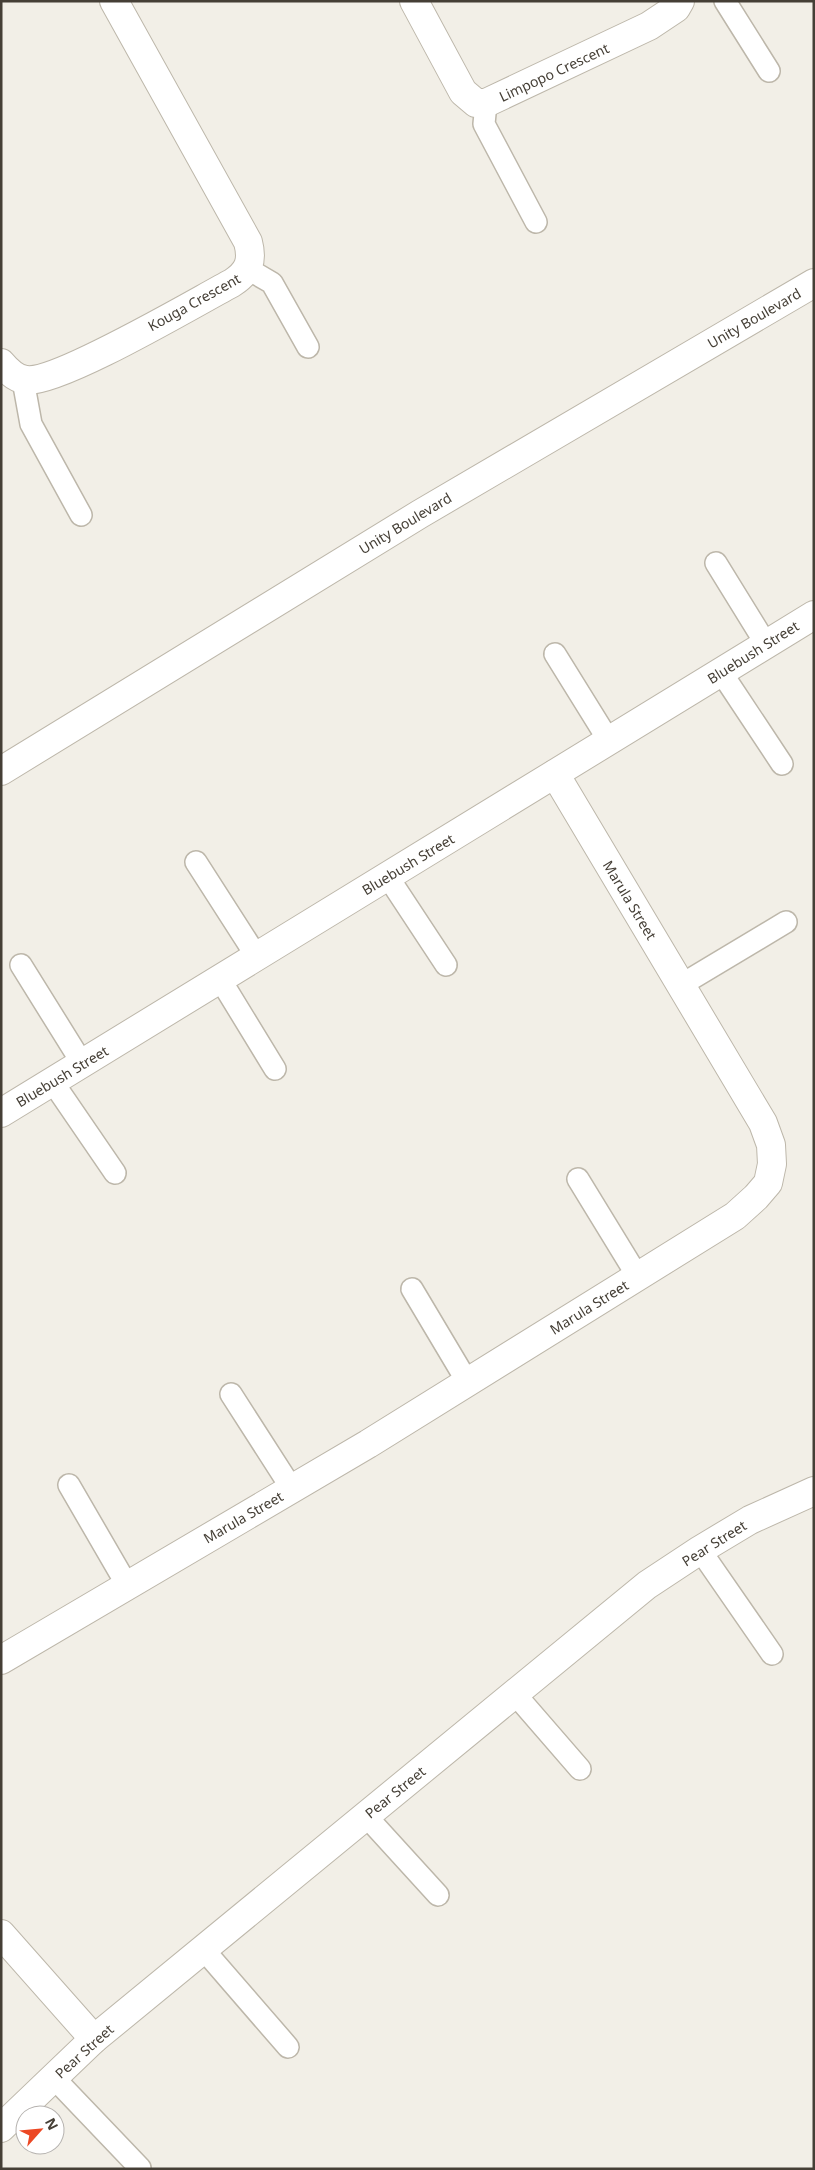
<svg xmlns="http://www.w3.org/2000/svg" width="815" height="2170" font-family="'Noto Sans',sans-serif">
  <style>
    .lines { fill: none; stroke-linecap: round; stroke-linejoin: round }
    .service-casing { stroke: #bdb7aa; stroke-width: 24 }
    .minor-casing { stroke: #bdb7aa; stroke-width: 30 }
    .tertiary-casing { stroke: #bdb7aa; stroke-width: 30 }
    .service { stroke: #fff; stroke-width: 21 }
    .minor { stroke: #fff; stroke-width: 28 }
    .tertiary { stroke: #fff; stroke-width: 28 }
    .labels { text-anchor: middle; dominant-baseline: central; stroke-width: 4; stroke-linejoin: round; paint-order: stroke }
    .street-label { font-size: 14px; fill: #453f36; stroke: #fff }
  </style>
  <rect width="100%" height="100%" fill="#f2efe7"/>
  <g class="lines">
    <defs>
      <g id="service">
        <path d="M 725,1 L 769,71"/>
        <path d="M 486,103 L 484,124 L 536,222"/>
        <path d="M 248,269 L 272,283 L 308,347"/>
        <path d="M 23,380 L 31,424 L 81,515"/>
        <path d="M 716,563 L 766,644"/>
        <path d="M 555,654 L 609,741"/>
        <path d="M 721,672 L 782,764"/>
        <path d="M 196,862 L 257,957"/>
        <path d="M 388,877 L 446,965"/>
        <path d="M 21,965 L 82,1063"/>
        <path d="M 220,979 L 275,1069"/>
        <path d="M 681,985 L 786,922"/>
        <path d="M 52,1081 L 115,1173"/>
        <path d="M 578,1179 L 638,1277"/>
        <path d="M 412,1289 L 468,1383"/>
        <path d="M 231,1394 L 292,1489"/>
        <path d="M 69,1485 L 127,1585"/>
        <path d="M 700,1550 L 772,1654"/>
        <path d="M 515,1694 L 580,1769"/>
        <path d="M 366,1816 L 438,1895"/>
        <path d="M 204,1950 L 288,2047"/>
        <path d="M 54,2078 L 140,2168"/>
      </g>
      <g id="minor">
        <path d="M 414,1 L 463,92 L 476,103 L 486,103 L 649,26 L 676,8 L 680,1"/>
        <path d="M 1,363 C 7,370 16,379 26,380 C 58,384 196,302 232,283 C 249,272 253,261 248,242 L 114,1"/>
        <path d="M 1,1113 L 814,615"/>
        <path d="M 1,1660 L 368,1444 L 735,1216 L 756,1197 L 768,1183 L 772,1164 L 771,1145 L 763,1123 L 555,774"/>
        <path d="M 1,1934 L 94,2039"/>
        <path d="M 1,2128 L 94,2039 L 647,1585 L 700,1550 L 750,1520 L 814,1491"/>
      </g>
      <path id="tertiary" d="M 1,771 L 420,514 L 814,283"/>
    </defs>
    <use href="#service" class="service-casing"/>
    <use href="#minor" class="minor-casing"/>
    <use href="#tertiary" class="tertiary-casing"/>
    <use href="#service" class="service"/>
    <use href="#minor" class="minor"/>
    <use href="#tertiary" class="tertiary"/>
  </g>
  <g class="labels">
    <g class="street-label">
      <text transform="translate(554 72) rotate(-25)">Limpopo Crescent</text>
      <text transform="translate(194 302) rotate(-29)">Kouga Crescent</text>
      <text transform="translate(754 318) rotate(-30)">Unity Boulevard</text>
      <text transform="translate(405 523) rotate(-31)">Unity Boulevard</text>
      <text transform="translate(753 652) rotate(-32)">Bluebush Street</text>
      <text transform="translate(408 864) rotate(-31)">Bluebush Street</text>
      <text transform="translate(630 900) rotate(59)">Marula Street</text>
      <text transform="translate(62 1076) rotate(-31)">Bluebush Street</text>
      <text transform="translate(589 1307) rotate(-32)">Marula Street</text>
      <text transform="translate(243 1517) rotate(-30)">Marula Street</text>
      <text transform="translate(714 1543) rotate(-32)">Pear Street</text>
      <text transform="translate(395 1792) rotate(-39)">Pear Street</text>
      <text transform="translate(84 2051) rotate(-42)">Pear Street</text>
    </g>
  </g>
  <rect width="815" height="2170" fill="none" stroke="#453f36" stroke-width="5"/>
  <g transform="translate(40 2130) rotate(63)"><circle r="24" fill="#ffffff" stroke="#b5b2af"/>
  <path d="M0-4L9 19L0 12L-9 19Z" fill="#ec4824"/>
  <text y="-8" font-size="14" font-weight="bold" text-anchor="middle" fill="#453f36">N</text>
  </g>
</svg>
